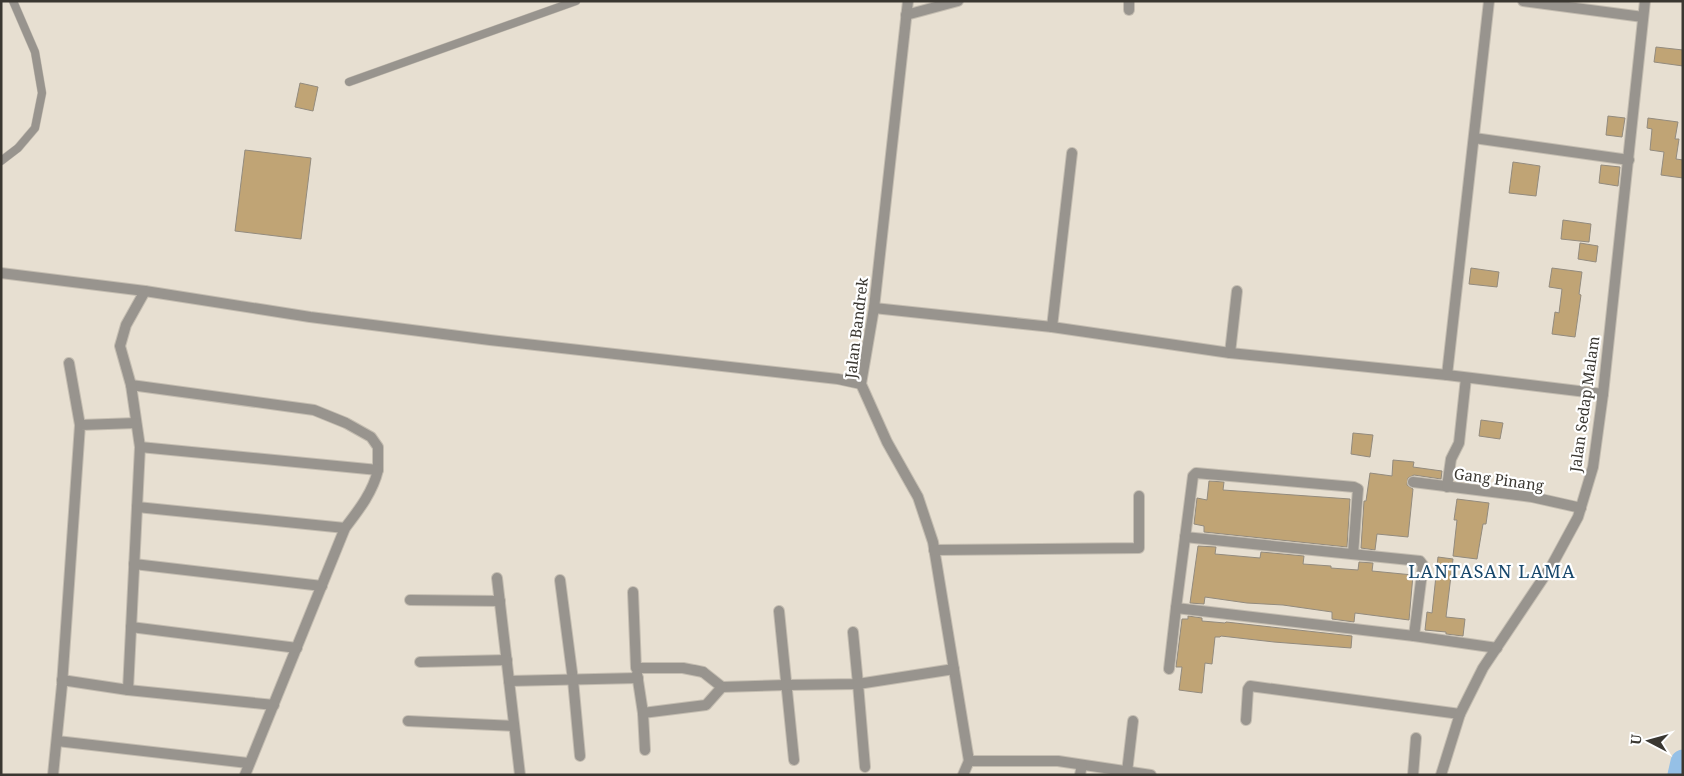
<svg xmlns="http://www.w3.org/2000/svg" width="1684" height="776" font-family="'Noto Serif',serif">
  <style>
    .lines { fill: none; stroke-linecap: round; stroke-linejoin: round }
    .river { stroke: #95c0e6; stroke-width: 25 }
    .building { fill: #c0a475; stroke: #938b7e }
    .service-casing { stroke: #c4bdb1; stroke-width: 9 }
    .minor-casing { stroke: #c4bdb1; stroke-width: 12 }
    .service { stroke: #98948e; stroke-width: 8 }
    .minor { stroke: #98948e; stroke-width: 10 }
    .labels { text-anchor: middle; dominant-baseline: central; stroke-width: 4.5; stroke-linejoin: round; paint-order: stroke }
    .street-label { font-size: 15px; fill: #3a3731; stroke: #fff }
    .quarter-label { font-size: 18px; letter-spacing: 1px; fill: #17476b; stroke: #fff }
  </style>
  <rect width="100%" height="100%" fill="#e7dfd1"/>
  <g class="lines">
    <path class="river" d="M 1680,775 L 1683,762"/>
  </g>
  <g class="building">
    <path d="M 1656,47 L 1683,50 L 1683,66 L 1654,62 Z"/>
    <path d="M 300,83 L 318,87 L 313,111 L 295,107 Z"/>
    <path d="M 1608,116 L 1625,118 L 1622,137 L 1606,135 Z"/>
    <path d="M 1648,118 L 1678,122 L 1675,139 L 1679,139 L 1676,159 L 1683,160 L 1683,178 L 1661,175 L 1664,152 L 1650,150 L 1652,129 L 1647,128 Z"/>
    <path d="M 245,150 L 311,158 L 301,239 L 235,231 Z"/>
    <path d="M 1513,162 L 1540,166 L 1536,196 L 1509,193 Z"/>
    <path d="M 1601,165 L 1620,167 L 1618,186 L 1599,183 Z"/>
    <path d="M 1563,220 L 1591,224 L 1589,242 L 1561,239 Z"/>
    <path d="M 1580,243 L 1598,246 L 1596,262 L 1578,259 Z"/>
    <path d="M 1471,268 L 1499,272 L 1497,287 L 1469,284 Z"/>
    <path d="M 1552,268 L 1582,272 L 1579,294 L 1581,295 L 1575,337 L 1552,334 L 1555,312 L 1559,313 L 1562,289 L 1549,287 Z"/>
    <path d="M 1481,420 L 1503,423 L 1500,439 L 1479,436 Z"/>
    <path d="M 1353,433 L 1373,435 L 1370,457 L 1351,454 Z"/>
    <path d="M 1393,460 L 1414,462 L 1413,467 L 1442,471 L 1441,479 L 1414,475 L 1408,478 L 1407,485 L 1413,489 L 1408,537 L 1377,534 L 1375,550 L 1361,548 L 1364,501 L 1366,501 L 1370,473 L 1392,476 Z"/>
    <path d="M 1209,481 L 1224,482 L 1223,490 L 1350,499 L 1347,547 L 1204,532 L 1204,526 L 1194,524 L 1197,498 L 1207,500 Z"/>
    <path d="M 1457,499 L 1489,503 L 1486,524 L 1483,524 L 1477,559 L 1453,556 L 1457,520 L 1454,520 Z"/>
    <path d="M 1198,546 L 1216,547 L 1215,554 L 1260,558 L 1261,552 L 1304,556 L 1303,564 L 1331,566 L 1331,568 L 1358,570 L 1359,562 L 1373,563 L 1372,571 L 1413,575 L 1409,620 L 1355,613 L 1354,622 L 1332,619 L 1332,612 L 1283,605 L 1247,603 L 1205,597 L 1204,604 L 1190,603 Z"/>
    <path d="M 1438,557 L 1453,559 L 1446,617 L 1465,619 L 1463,636 L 1446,634 L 1446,632 L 1425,630 L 1427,612 L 1432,613 Z"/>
    <path d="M 1188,616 L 1202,618 L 1202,621 L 1225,623 L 1226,622 L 1352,636 L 1351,648 L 1274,642 L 1221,636 L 1220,637 L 1215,637 L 1212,664 L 1205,663 L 1202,693 L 1179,690 L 1182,667 L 1176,667 L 1182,619 L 1188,619 Z"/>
  </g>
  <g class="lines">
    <defs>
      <g id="service">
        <path d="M 349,82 L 576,1"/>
        <path d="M 1,161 L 18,148 L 35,128 L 42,93 L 35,52 L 13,1"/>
      </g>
      <g id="minor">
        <path d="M 908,1 L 874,308 L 861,384 L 887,442 L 918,497 L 933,542 L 969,761"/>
        <path d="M 1523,1 L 1643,17"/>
        <path d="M 1129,10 L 1129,1"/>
        <path d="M 906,15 L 958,1"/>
        <path d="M 1474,138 L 1629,160"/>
        <path d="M 1,273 L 145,291 L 310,317 L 490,340 L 838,379 L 861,384"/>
        <path d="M 874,308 L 1052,327 L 1230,353 L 1447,375 L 1603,394"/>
        <path d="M 1052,327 L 1072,153"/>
        <path d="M 1230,353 L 1237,291"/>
        <path d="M 69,363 L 80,425"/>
        <path d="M 1447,375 L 1489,1"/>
        <path d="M 131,385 L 314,410 L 346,423 L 371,437 L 378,447 L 378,470"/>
        <path d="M 140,447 L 378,470 C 373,492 358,511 345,528 L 245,775"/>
        <path d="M 1413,482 L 1532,497 L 1581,508"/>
        <path d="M 1447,487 L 1451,459 L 1459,443 L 1466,378"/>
        <path d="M 137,507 L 345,528"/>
        <path d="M 1185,537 L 1420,561 L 1423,565 L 1414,636"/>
        <path d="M 934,550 L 1139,548 L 1139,496"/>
        <path d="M 1353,554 L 1358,489 L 1354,487 L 1196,473 L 1193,476 L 1176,608 L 1414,636 L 1497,648"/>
        <path d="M 134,564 L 322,586"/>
        <path d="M 497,578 L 520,775"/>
        <path d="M 560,580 L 573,680 L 580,756"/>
        <path d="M 633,592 L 636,668 L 683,668 L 703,672 L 694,670"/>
        <path d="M 410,600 L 500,601"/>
        <path d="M 779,611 L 794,760"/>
        <path d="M 131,627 L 297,648"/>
        <path d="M 420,662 L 507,660"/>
        <path d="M 1169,669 L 1176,608"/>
        <path d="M 703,672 L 722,687 L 786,685 L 858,684 L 853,632"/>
        <path d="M 637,674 L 643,713"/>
        <path d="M 62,680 L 128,690 L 274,705"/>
        <path d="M 509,681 L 638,678"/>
        <path d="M 128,690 L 140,447 L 131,385 L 120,346 L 126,325 L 145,291"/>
        <path d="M 1246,720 L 1248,689 L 1250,686 L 1460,714"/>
        <path d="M 408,721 L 514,726"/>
        <path d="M 57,741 L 248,763"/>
        <path d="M 645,750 L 643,713 L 706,705 L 722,687"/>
        <path d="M 969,761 L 1058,761 L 1151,775"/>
        <path d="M 865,767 L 858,684 L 954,669"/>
        <path d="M 1127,772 L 1133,721"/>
        <path d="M 53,775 L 62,685 L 80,425 L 136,423"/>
        <path d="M 963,775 L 969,761"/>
        <path d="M 1080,775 L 1082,765"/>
        <path d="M 1413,775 L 1416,738"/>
        <path d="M 1441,775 L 1460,714 L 1483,668 L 1552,565 L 1578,517 L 1593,467 L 1603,394 L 1645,1"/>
      </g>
    </defs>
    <use href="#service" class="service-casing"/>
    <use href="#minor" class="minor-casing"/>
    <use href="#service" class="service"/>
    <use href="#minor" class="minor"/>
  </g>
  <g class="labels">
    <g class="street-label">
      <text transform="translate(856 328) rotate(-83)">Jalan Bandrek</text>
      <text transform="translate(1584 404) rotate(-82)">Jalan Sedap Malam</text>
      <text transform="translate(1499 479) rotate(8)">Gang Pinang</text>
    </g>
    <g class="quarter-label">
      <text x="1492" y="571">LANTASAN LAMA</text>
    </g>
  </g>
  <rect width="1684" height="776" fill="none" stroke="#3a3731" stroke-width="5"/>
  <g transform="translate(1649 741) rotate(276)" stroke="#ffffff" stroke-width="4" paint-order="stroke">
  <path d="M0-4L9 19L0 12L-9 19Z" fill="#3a3731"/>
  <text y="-8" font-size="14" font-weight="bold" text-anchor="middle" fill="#3a3731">U</text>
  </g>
</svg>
